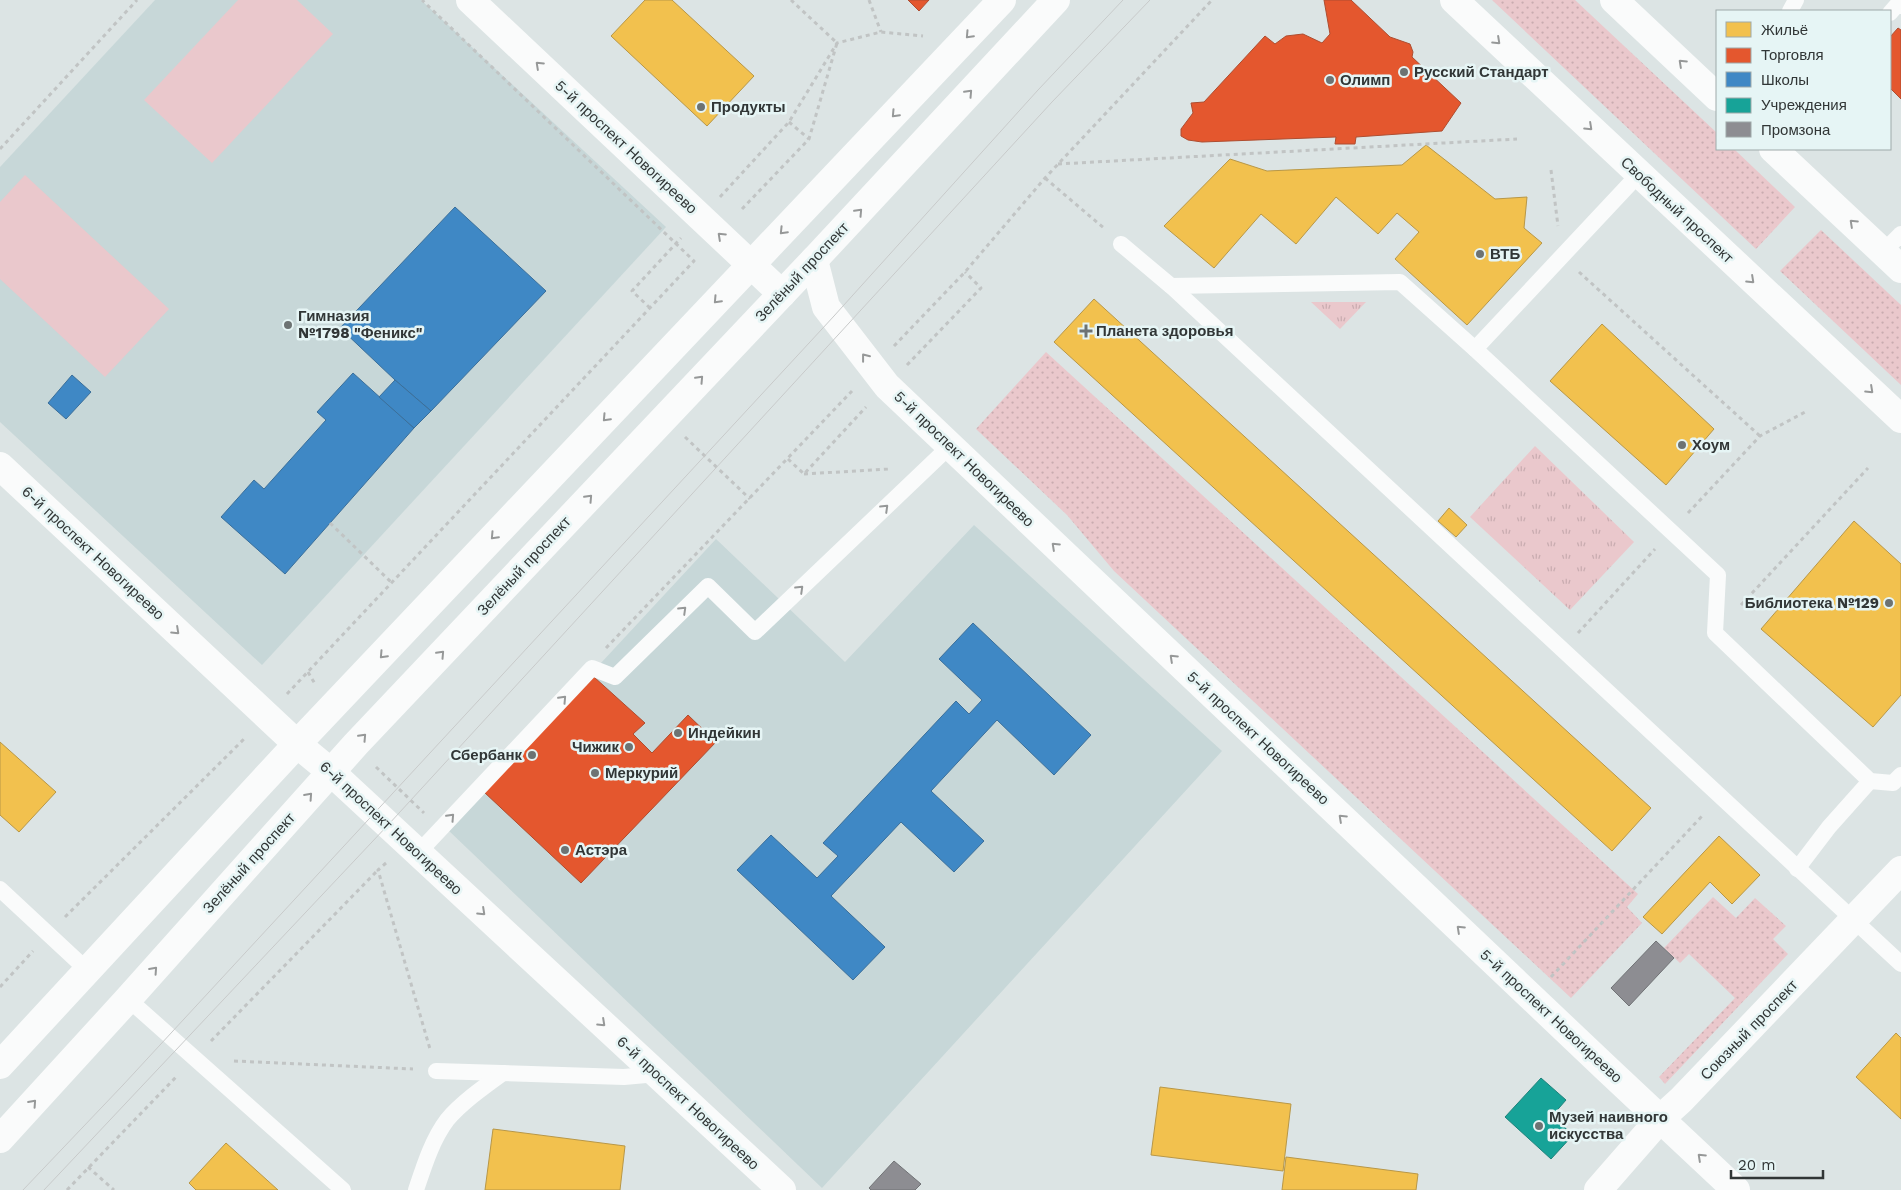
<svg xmlns="http://www.w3.org/2000/svg" width="1901" height="1190" font-family="'Work Sans',sans-serif">
  <style>
    .built { fill: #c7d7d8 }
    .grass { fill: url(#grass-dots) }
    .park { fill: url(#park-tufts) }
    .garden { fill: #eac8cc }
    .homes { fill: #f2c14e; stroke: #b89747 }
    .shops { fill: #e4572e; stroke: #ae4d30 }
    .schools { fill: #3f88c5; stroke: #3b6f9a }
    .public { fill: #17a398; stroke: #1f827b }
    .industry { fill: #8d8d92; stroke: #717376 }
    .lines { fill: none; stroke-linecap: round; stroke-linejoin: round }
    .path { stroke: #c1c4c4; stroke-width: 3; stroke-dasharray: 4 4; stroke-linecap: butt }
    .service { stroke: #fafbfb; stroke-width: 16 }
    .minor { stroke: #fafbfb; stroke-width: 28 }
    .secondary { stroke: #fafbfb; stroke-width: 28 }
    .tram { stroke: #c8caca; stroke-width: 1 }
    .oneway { stroke: #969898 }
    .poi-dot { fill: #6d7373; stroke: #e6f5f5; stroke-width: 2 }
    .labels { text-anchor: middle; dominant-baseline: central; stroke-width: 5; stroke-linejoin: round; paint-order: stroke }
    .poi-label { font-size: 15px; font-weight: bold; fill: #313636; stroke: #e6f5f5; text-anchor: start }
    .street-label { font-size: 15px; fill: #313636; stroke: #e6f5f5 }
  </style>
  <defs>
    <pattern id="grass-dots" width="8" height="8" patternUnits="userSpaceOnUse" patternTransform="scale(1.25)"><rect width="8" height="8" fill="#eac8cc"/><path d="M2 2h.1M6 6h.1" fill="none" stroke="#c9acb0" stroke-width="1.8" stroke-linecap="round"/></pattern>
    <pattern id="park-tufts" width="24" height="20" patternUnits="userSpaceOnUse" patternTransform="scale(1.25)"><rect width="24" height="20" fill="#eac8cc"/><path d="M3 7l-1-3M5 7V3M7 7l1-3M15 17l-1-3M17 17v-4M19 17l1-3" fill="none" stroke="#c9acb0"/></pattern>
  </defs>
  <rect width="100%" height="100%" fill="#dce4e4"/>
  <g class="built">
    <path d="M 155,0 L 421,0 L 666,227 L 262,665 L 0,422 L 0,167 Z"/>
    <path d="M 974,525 L 1222,751 L 822,1188 L 447,829 L 716,539 L 845,662 Z"/>
  </g>
  <g class="grass">
    <path d="M 1492,0 L 1575,0 L 1717,133 L 1717,149 L 1734,149 L 1795,207 L 1756,249 Z"/>
    <path d="M 1821,230 L 1901,305 L 1901,385 L 1780,271 Z"/>
    <path d="M 1046,352 L 1638,894 L 1627,907 L 1642,923 L 1571,998 L 1114,571 L 1067,515 L 976,429 Z"/>
    <path d="M 1713,897 L 1736,918 L 1755,898 L 1786,926 L 1773,939 L 1788,954 L 1665,1084 L 1659,1077 L 1735,998 L 1689,954 L 1680,963 L 1664,948 Z"/>
  </g>
  <g class="park">
    <path d="M 1311,302 L 1366,302 L 1340,329 Z"/>
    <path d="M 1535,446 L 1634,542 L 1570,610 L 1470,517 Z"/>
  </g>
  <g class="garden">
    <path d="M 238,0 L 297,0 L 333,34 L 212,163 L 144,100 Z"/>
    <path d="M 25,175 L 169,309 L 105,377 L 0,279 L 0,202 Z"/>
  </g>
  <g class="homes">
    <path d="M 645,0 L 672,0 L 754,76 L 707,126 L 611,36 Z"/>
    <path d="M 1426,145 L 1495,199 L 1527,197 L 1524,228 L 1542,243 L 1467,325 L 1395,259 L 1419,232 L 1397,213 L 1378,234 L 1336,197 L 1296,244 L 1261,214 L 1214,268 L 1164,226 L 1230,159 L 1267,171 L 1402,165 Z"/>
    <path d="M 1094,299 L 1651,808 L 1612,851 L 1054,342 Z"/>
    <path d="M 1602,324 L 1714,429 L 1666,485 L 1550,381 Z"/>
    <path d="M 1449,508 L 1467,525 L 1456,537 L 1438,521 Z"/>
    <path d="M 1854,521 L 1901,564 L 1901,695 L 1873,727 L 1761,629 Z"/>
    <path d="M 0,742 L 56,792 L 19,832 L 0,815 Z"/>
    <path d="M 1719,836 L 1760,875 L 1732,904 L 1710,882 L 1662,934 L 1643,917 Z"/>
    <path d="M 1896,1033 L 1901,1038 L 1901,1119 L 1856,1077 Z"/>
    <path d="M 1160,1087 L 1291,1104 L 1283,1171 L 1151,1155 Z"/>
    <path d="M 493,1129 L 625,1146 L 620,1190 L 485,1190 Z"/>
    <path d="M 226,1143 L 278,1190 L 196,1190 L 189,1183 Z"/>
    <path d="M 1286,1157 L 1418,1174 L 1416,1190 L 1282,1190 Z"/>
  </g>
  <g class="shops">
    <path d="M 908,0 L 929,0 L 919,11 Z"/>
    <path d="M 1324,0 L 1351,0 L 1390,37 L 1410,44 L 1413,52 L 1412,57 L 1461,103 L 1442,131 L 1356,137 L 1355,144 L 1335,144 L 1336,137 L 1202,142 L 1188,140 L 1181,136 L 1181,129 L 1193,113 L 1191,103 L 1204,102 L 1265,36 L 1275,44 L 1286,36 L 1303,34 L 1322,43 L 1330,34 Z"/>
    <path d="M 1898,28 L 1901,30 L 1901,99 L 1890,88 L 1890,37 Z"/>
    <path d="M 594,677 L 645,723 L 633,734 L 652,753 L 688,715 L 716,742 L 581,883 L 484,792 Z"/>
  </g>
  <g class="schools">
    <path d="M 455,207 L 546,291 L 431,411 L 395,380 L 340,328 Z"/>
    <path d="M 353,373 L 414,428 L 285,574 L 221,517 L 254,480 L 264,489 L 326,420 L 317,412 Z"/>
    <path d="M 72,375 L 91,392 L 66,419 L 48,403 Z"/>
    <path d="M 395,380 L 431,411 L 414,428 L 379,397 Z"/>
    <path d="M 973,623 L 1091,735 L 1054,775 L 997,720 L 931,791 L 984,841 L 954,872 L 901,822 L 831,896 L 885,947 L 853,980 L 737,870 L 771,835 L 817,878 L 838,856 L 823,843 L 956,701 L 969,714 L 982,700 L 939,659 Z"/>
  </g>
  <path class="public" d="M 1541,1078 L 1566,1100 L 1552,1116 L 1573,1135 L 1551,1159 L 1505,1117 Z"/>
  <g class="industry">
    <path d="M 1656,941 L 1674,958 L 1629,1006 L 1611,988 Z"/>
    <path d="M 894,1161 L 921,1184 L 915,1190 L 871,1190 L 869,1188 Z"/>
  </g>
  <g class="lines">
    <g class="path">
      <path d="M 869,0 L 881,32"/>
      <path d="M 789,122 L 809,139"/>
      <path d="M 0,149 L 137,0"/>
      <path d="M 1058,164 L 1517,139"/>
      <path d="M 1551,170 L 1558,226"/>
      <path d="M 1045,178 L 1105,229"/>
      <path d="M 720,197 L 789,122 L 837,43 L 881,32 L 923,36"/>
      <path d="M 742,209 L 809,139 L 837,43 L 791,0"/>
      <path d="M 1579,272 L 1760,436"/>
      <path d="M 650,308 L 632,291 L 681,238"/>
      <path d="M 894,346 L 965,272 L 1045,178 L 1212,0"/>
      <path d="M 907,365 L 981,288 L 965,272"/>
      <path d="M 685,437 L 750,499"/>
      <path d="M 788,459 L 804,474 L 866,407"/>
      <path d="M 804,474 L 890,469"/>
      <path d="M 1688,513 L 1760,436 L 1807,411"/>
      <path d="M 330,523 L 392,583"/>
      <path d="M 1741,605 L 1868,468"/>
      <path d="M 1578,633 L 1655,549"/>
      <path d="M 606,648 L 852,391"/>
      <path d="M 308,672 L 315,684"/>
      <path d="M 287,694 L 694,261 L 422,0"/>
      <path d="M 376,767 L 424,813"/>
      <path d="M 386,863 L 378,870 L 430,1049"/>
      <path d="M 65,917 L 246,737"/>
      <path d="M 1551,977 L 1704,814"/>
      <path d="M 0,987 L 33,951"/>
      <path d="M 211,1041 L 378,870"/>
      <path d="M 234,1061 L 413,1069"/>
      <path d="M 88,1167 L 114,1190"/>
      <path d="M 67,1190 L 177,1076"/>
    </g>
    <g class="service">
      <path d="M 1790,11 L 1796,0"/>
      <path d="M 1890,13 L 1897,5 L 1901,6"/>
      <path d="M 1121,244 L 1171,286 L 1901,964"/>
      <path d="M 1883,252 L 1901,234"/>
      <path d="M 1171,286 L 1400,282 L 1475,349 L 1718,575 L 1715,633 L 1870,781 L 1893,783 L 1901,775"/>
      <path d="M 1475,349 L 1639,174"/>
      <path d="M 418,853 L 592,668 L 615,677 L 708,586 L 755,632 L 950,446"/>
      <path d="M 1797,869 L 1829,827 L 1870,781"/>
      <path d="M 0,889 L 87,970"/>
      <path d="M 128,999 L 343,1190"/>
      <path d="M 436,1071 L 624,1077 L 657,1074"/>
      <path d="M 416,1190 C 424,1166 432,1140 447,1120 C 461,1103 485,1086 503,1073"/>
    </g>
    <g class="minor">
      <path d="M 470,0 L 782,294"/>
      <path d="M 814,260 L 826,307 L 887,386 L 1607,1069 L 1736,1190"/>
      <path d="M 0,466 L 297,744 L 331,772 L 782,1190"/>
      <path d="M 1598,1190 L 1660,1119 L 1681,1100 L 1901,870"/>
    </g>
    <g class="secondary">
      <path d="M 1454,0 L 1901,419"/>
      <path d="M 1614,0 L 1717,97"/>
      <path d="M 1773,149 L 1901,269"/>
      <path d="M 0,1065 L 297,744 L 1002,0"/>
      <path d="M 0,1139 L 128,999 L 356,744 L 814,260 L 1056,0"/>
    </g>
    <g class="tram">
      <path d="M 23,1190 L 123,1085 L 834,316 L 1038,90 L 1123,0"/>
      <path d="M 44,1190 L 388,825 L 1052,102 L 1150,0"/>
    </g>
  </g>
  <defs><path id="oneway-chevron" d="M-2-3.5L2.5 0L-2 3.5" fill="none" stroke-width="1.6" stroke-linecap="round" stroke-linejoin="round" transform="scale(1.25)"/></defs>
  <g class="oneway">
    <use href="#oneway-chevron" transform="translate(969 35) rotate(133)"/>
    <use href="#oneway-chevron" transform="translate(1497 41) rotate(43)"/>
    <use href="#oneway-chevron" transform="translate(1682 63) rotate(-137)"/>
    <use href="#oneway-chevron" transform="translate(539 65) rotate(-137)"/>
    <use href="#oneway-chevron" transform="translate(969 93) rotate(-47)"/>
    <use href="#oneway-chevron" transform="translate(895 114) rotate(133)"/>
    <use href="#oneway-chevron" transform="translate(1589 127) rotate(43)"/>
    <use href="#oneway-chevron" transform="translate(859 212) rotate(-47)"/>
    <use href="#oneway-chevron" transform="translate(1853 223) rotate(-137)"/>
    <use href="#oneway-chevron" transform="translate(783 231) rotate(134)"/>
    <use href="#oneway-chevron" transform="translate(721 236) rotate(-137)"/>
    <use href="#oneway-chevron" transform="translate(1751 280) rotate(43)"/>
    <use href="#oneway-chevron" transform="translate(717 300) rotate(133)"/>
    <use href="#oneway-chevron" transform="translate(865 357) rotate(-128)"/>
    <use href="#oneway-chevron" transform="translate(700 379) rotate(-47)"/>
    <use href="#oneway-chevron" transform="translate(1870 390) rotate(43)"/>
    <use href="#oneway-chevron" transform="translate(606 418) rotate(133)"/>
    <use href="#oneway-chevron" transform="translate(589 498) rotate(-47)"/>
    <use href="#oneway-chevron" transform="translate(885 508) rotate(-44)"/>
    <use href="#oneway-chevron" transform="translate(494 536) rotate(133)"/>
    <use href="#oneway-chevron" transform="translate(1055 546) rotate(-137)"/>
    <use href="#oneway-chevron" transform="translate(800 589) rotate(-44)"/>
    <use href="#oneway-chevron" transform="translate(683 610) rotate(-44)"/>
    <use href="#oneway-chevron" transform="translate(176 631) rotate(43)"/>
    <use href="#oneway-chevron" transform="translate(441 654) rotate(-47)"/>
    <use href="#oneway-chevron" transform="translate(383 655) rotate(133)"/>
    <use href="#oneway-chevron" transform="translate(1173 658) rotate(-137)"/>
    <use href="#oneway-chevron" transform="translate(563 699) rotate(-47)"/>
    <use href="#oneway-chevron" transform="translate(363 737) rotate(-47)"/>
    <use href="#oneway-chevron" transform="translate(309 796) rotate(-48)"/>
    <use href="#oneway-chevron" transform="translate(451 817) rotate(-47)"/>
    <use href="#oneway-chevron" transform="translate(1342 818) rotate(-137)"/>
    <use href="#oneway-chevron" transform="translate(482 912) rotate(43)"/>
    <use href="#oneway-chevron" transform="translate(1460 929) rotate(-137)"/>
    <use href="#oneway-chevron" transform="translate(154 970) rotate(-48)"/>
    <use href="#oneway-chevron" transform="translate(602 1023) rotate(43)"/>
    <use href="#oneway-chevron" transform="translate(33 1103) rotate(-48)"/>
    <use href="#oneway-chevron" transform="translate(1701 1157) rotate(-137)"/>
  </g>
  <g class="poi-dot">
    <circle cx="1404" cy="72" r="5"/>
    <circle cx="1330" cy="80" r="5"/>
    <circle cx="701" cy="107" r="5"/>
    <circle cx="1480" cy="254" r="5"/>
    <circle cx="288" cy="325" r="5"/>
    <path d="M1083.5 323.5h5v5h5v5h-5v5h-5v-5h-5v-5h5z"/>
    <circle cx="1682" cy="445" r="5"/>
    <circle cx="1889" cy="603" r="5"/>
    <circle cx="678" cy="733" r="5"/>
    <circle cx="629" cy="747" r="5"/>
    <circle cx="532" cy="755" r="5"/>
    <circle cx="595" cy="773" r="5"/>
    <circle cx="565" cy="850" r="5"/>
    <circle cx="1539" cy="1126" r="5"/>
  </g>
  <g class="labels">
    <g class="poi-label">
      <text x="1414" y="72">Русский Стандарт</text>
      <text x="1340" y="80">Олимп</text>
      <text x="711" y="107">Продукты</text>
      <text x="1490" y="254">ВТБ</text>
      <text x="298" y="316">Гимназия<tspan x="298" dy="17">№1798 "Феникс"</tspan></text>
      <text x="1096" y="331">Планета здоровья</text>
      <text x="1692" y="445">Хоум</text>
      <text x="1879" y="603" text-anchor="end">Библиотека №129</text>
      <text x="688" y="733">Индейкин</text>
      <text x="619" y="747" text-anchor="end">Чижик</text>
      <text x="522" y="755" text-anchor="end">Сбербанк</text>
      <text x="605" y="773">Меркурий</text>
      <text x="575" y="850">Астэра</text>
      <text x="1549" y="1117">Музей наивного<tspan x="1549" dy="17">искусства</tspan></text>
    </g>
    <g class="street-label">
      <text transform="translate(626 147) rotate(43)">5-й проспект Новогиреево</text>
      <text transform="translate(1677 210) rotate(43)">Свободный проспект</text>
      <text transform="translate(802 272) rotate(-47)">Зелёный проспект</text>
      <text transform="translate(964 459) rotate(44)">5-й проспект Новогиреево</text>
      <text transform="translate(93 553) rotate(43)">6-й проспект Новогиреево</text>
      <text transform="translate(524 566) rotate(-47)">Зелёный проспект</text>
      <text transform="translate(1258 738) rotate(43)">5-й проспект Новогиреево</text>
      <text transform="translate(391 828) rotate(43)">6-й проспект Новогиреево</text>
      <text transform="translate(249 863) rotate(-48)">Зелёный проспект</text>
      <text transform="translate(1551 1016) rotate(43)">5-й проспект Новогиреево</text>
      <text transform="translate(1749 1030) rotate(-46)">Союзный проспект</text>
      <text transform="translate(688 1103) rotate(43)">6-й проспект Новогиреево</text>
    </g>
  </g>
  <rect x="1716" y="10" width="175" height="140" fill="#e6f5f5" stroke="#9ea9a9"/>
  <rect x="1726" y="22" width="25" height="15" fill="#f2c14e" stroke="#9ea9a9"/>
  <text x="1761" y="35" font-size="15" fill="#313636">Жильё</text>
  <rect x="1726" y="48" width="25" height="15" fill="#e4572e" stroke="#9ea9a9"/>
  <text x="1761" y="60" font-size="15" fill="#313636">Торговля</text>
  <rect x="1726" y="72" width="25" height="15" fill="#3f88c5" stroke="#9ea9a9"/>
  <text x="1761" y="85" font-size="15" fill="#313636">Школы</text>
  <rect x="1726" y="98" width="25" height="15" fill="#17a398" stroke="#9ea9a9"/>
  <text x="1761" y="110" font-size="15" fill="#313636">Учреждения</text>
  <rect x="1726" y="122" width="25" height="15" fill="#8d8d92" stroke="#9ea9a9"/>
  <text x="1761" y="135" font-size="15" fill="#313636">Промзона</text>
  <path d="M1731 1170v8h92v-8" fill="none" stroke="#313636" stroke-width="2.5"/>
  <text x="1738" y="1170" font-size="15" fill="#313636" stroke="#e6f5f5" stroke-width="4" paint-order="stroke">20 m</text>
</svg>
